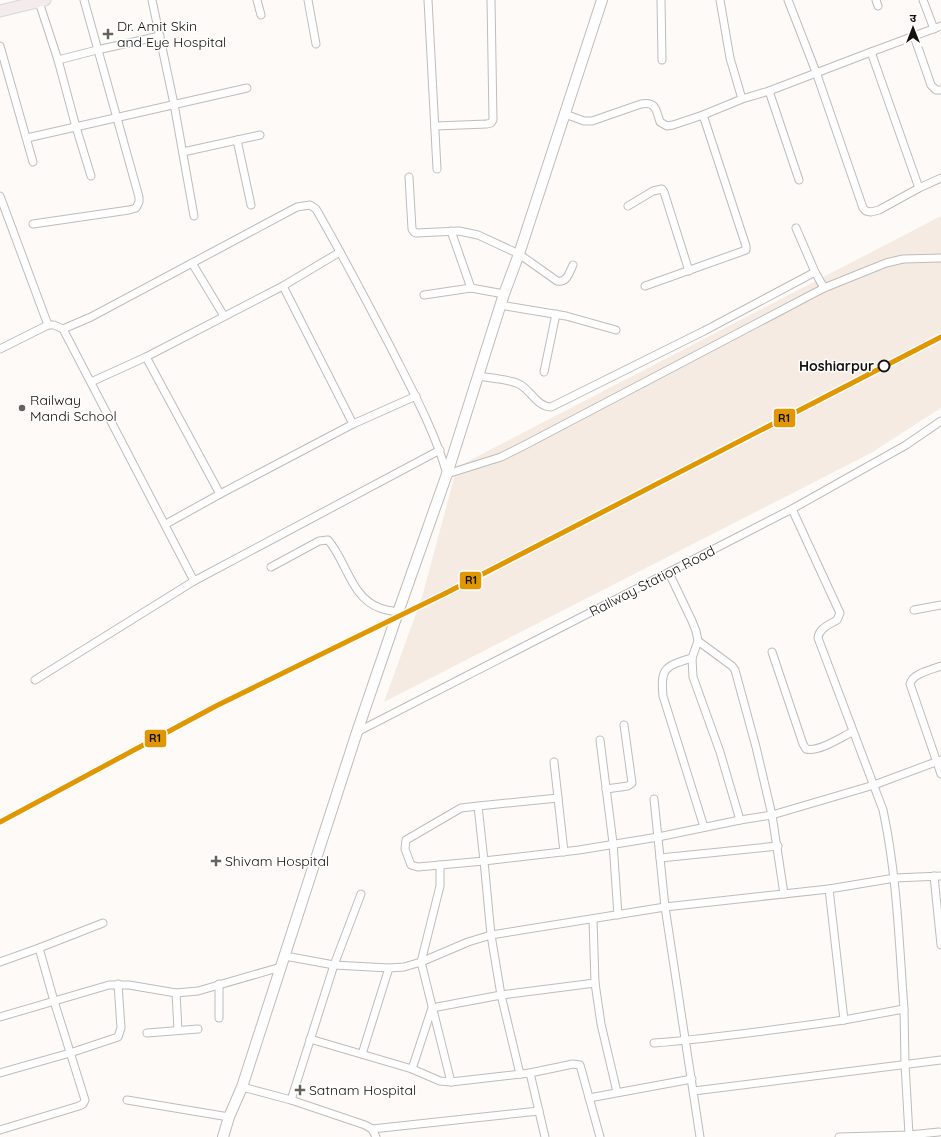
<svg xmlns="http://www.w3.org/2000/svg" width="941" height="1137" font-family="Quicksand,'Noto Sans Devanagari',sans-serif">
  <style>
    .built { fill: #f5ebe3 }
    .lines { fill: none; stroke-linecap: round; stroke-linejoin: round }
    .minor-casing { stroke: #bfbcb9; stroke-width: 9 }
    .secondary-casing { stroke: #bfbcb9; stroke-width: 12 }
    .primary-casing { stroke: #d9d7d6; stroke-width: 13 }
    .minor { stroke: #fffefe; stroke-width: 7 }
    .secondary { stroke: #fffefe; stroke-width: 10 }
    .primary { stroke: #f4ecec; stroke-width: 11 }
    .rail-1-casing { stroke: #fff; stroke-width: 8 }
    .rail-1 { stroke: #e09701; stroke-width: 5 }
    .poi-dot { fill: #66635f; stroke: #fff; stroke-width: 1.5 }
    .stop-dot { fill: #fff; stroke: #15110d; stroke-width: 2 }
    .labels { text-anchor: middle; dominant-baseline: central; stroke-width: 3; stroke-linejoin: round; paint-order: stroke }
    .poi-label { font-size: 14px; fill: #15110d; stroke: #fff; text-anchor: start }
    .stop-label { font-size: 14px; font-weight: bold; fill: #15110d; stroke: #fff; text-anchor: end }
    .street-label { font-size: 14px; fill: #15110d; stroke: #fff }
    .line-badge { stroke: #fff; stroke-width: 1.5 }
    .pale-badge-label { font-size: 11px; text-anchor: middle; font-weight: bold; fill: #111 }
  </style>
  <rect width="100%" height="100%" fill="#fdfaf8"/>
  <path class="built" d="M 941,216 L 941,408 L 871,453 L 384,702 L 422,597 L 457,467 Z"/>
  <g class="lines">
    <defs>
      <g id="minor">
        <path d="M 152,0 L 174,104 L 194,216"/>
        <path d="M 257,0 L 261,15"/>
        <path d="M 308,0 L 316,44"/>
        <path d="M 428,0 L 437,169"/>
        <path d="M 661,0 L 662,60"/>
        <path d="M 720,0 L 730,58 L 742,99"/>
        <path d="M 788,0 L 816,72 L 863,208 L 866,211 L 871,212 L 879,210 L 919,188 L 941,178"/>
        <path d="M 876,0 L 878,6"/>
        <path d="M 923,0 L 934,29"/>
        <path d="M 39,2 L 58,60 L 76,127 L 91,176"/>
        <path d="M 914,36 L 931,85 L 936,90 L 941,90"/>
        <path d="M 0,46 L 33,162"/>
        <path d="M 58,60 L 97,50 L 160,36"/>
        <path d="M 769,91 L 799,180"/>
        <path d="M 565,114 L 584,121 L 592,121 L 641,104 C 656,101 656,110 660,122 L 667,126 L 673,125 L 703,115 L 742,99 L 769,91 L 871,52"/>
        <path d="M 435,126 L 487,124 L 491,123 L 493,120 L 491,0"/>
        <path d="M 27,138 L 247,88"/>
        <path d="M 237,140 L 251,205"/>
        <path d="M 183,152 L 260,135"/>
        <path d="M 409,177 L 412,229 L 414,232 L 416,233 L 459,231 L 478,235 L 519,254 L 557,281 C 567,283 569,273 573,265"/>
        <path d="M 919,188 L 871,52 L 941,26"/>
        <path d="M 0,196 L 48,325"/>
        <path d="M 628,206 L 653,191 L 662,189 L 664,192 L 689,271"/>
        <path d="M 33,224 L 129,210 L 136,208 L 139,202 L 139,197 L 84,0"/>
        <path d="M 796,228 L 815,272 L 824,288"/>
        <path d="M 451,231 L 471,288"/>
        <path d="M 192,263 L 224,316"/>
        <path d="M 283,286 L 353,424"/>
        <path d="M 645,286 L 746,250 L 746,246 L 703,115"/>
        <path d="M 424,295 L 471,288 L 504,294"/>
        <path d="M 500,305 L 566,316 L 616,330"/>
        <path d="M 63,329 L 194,581 L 440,450"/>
        <path d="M 0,349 L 48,325 L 54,325 L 63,329 L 91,317 L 297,207 L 310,205 L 316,209 C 342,254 366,300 390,346 C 411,388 434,429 447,474 L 501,457 L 525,445 L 824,288 L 886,263 L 903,259 L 941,258"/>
        <path d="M 146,357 L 220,494"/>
        <path d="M 544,372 L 556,314"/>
        <path d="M 478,376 C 490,378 508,379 519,384 C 531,390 537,407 551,407 L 704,331 L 815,272"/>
        <path d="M 91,382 L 146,357 L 283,286 L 340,252"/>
        <path d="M 792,509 L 840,613 L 837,620 C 829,625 819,628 818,638 L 883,810 C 897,875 899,942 904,1009"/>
        <path d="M 166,524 L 220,494 L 353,424 L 416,396"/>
        <path d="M 271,567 L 319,541 L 328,540 C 346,560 351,598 380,608 C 385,610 392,611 398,612"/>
        <path d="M 669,573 L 692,621 L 696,631 L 698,641 L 692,658 L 693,677 L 720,752 L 740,820"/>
        <path d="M 914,610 L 941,605"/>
        <path d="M 698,641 L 732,666 L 735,670 L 756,747 L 772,815 L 784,894"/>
        <path d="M 772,652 L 803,744 L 806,749 C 819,752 840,738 852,732"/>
        <path d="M 692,658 C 666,666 660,667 663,696 L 704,827"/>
        <path d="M 941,666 C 931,670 913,673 910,684 L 941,774"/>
        <path d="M 35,680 L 194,581"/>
        <path d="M 357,732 L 792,509 L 906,445 L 941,421"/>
        <path d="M 600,740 L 613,843 L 618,915"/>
        <path d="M 554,762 L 564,852"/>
        <path d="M 606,789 L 628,786 L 632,783 L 624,725"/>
        <path d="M 654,799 L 665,907 L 700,1137"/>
        <path d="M 478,806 L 484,861 L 418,867 L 411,865 L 405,849 L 406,840 L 461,808 L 478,806 L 558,798"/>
        <path d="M 660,858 L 778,846"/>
        <path d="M 440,865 L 440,886 L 421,962 L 451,1082 L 530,1073 L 573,1064 L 580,1065 L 600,1137"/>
        <path d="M 934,876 L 941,945"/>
        <path d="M 829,889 L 895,878 L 941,876"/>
        <path d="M 593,920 L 595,983 L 601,1024 L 617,1092"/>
        <path d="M 285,956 L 334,965 L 389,968 L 404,967 L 421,962 L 468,942 L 491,935 L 665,907 L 829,889 L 844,1020 L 904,1009 L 905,1064 L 909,1135 L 839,1137"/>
        <path d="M 0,962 L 39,948 L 103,923"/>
        <path d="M 176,993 L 178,1030"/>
        <path d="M 0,1017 L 109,985 L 129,985 L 176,993 L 198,991 L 281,967"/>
        <path d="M 219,1018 L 219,984"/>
        <path d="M 147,1033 L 198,1029"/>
        <path d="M 310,1039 L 412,1069 L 440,1081 L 451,1082"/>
        <path d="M 654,1043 C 718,1038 781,1029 844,1020"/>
        <path d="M 362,1054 L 389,968"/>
        <path d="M 412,1069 L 432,1008 L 501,995 L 595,983"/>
        <path d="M 0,1073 L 70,1053 L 118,1037 L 121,1028 L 118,984"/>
        <path d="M 530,1073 L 545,1137"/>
        <path d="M 520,1074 L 501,995 L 491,935 L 484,861 L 579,850 L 658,837 L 740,820 L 772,815 L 874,785 L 941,760"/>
        <path d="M 242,1087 L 291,1100 L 365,1125 L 372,1129 L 376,1137"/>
        <path d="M 694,1091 L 941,1060"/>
        <path d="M 589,1098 L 692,1079"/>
        <path d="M 127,1100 L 229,1117"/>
        <path d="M 291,1100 L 334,965 L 361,894"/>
        <path d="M 372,1129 L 539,1111"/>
        <path d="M 0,1130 L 79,1106 L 83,1104 L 85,1100 L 54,1001 L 39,948"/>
        <path d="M 909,1135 L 939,1132"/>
      </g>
      <path id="secondary" d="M 223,1137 L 229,1117 L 242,1087 L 357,732 L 396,618 L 447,474 L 504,294 L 519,254 L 602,0"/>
      <path id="primary" d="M 0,11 L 45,0"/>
    </defs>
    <use href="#minor" class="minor-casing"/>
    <use href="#secondary" class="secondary-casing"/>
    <use href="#primary" class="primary-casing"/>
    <use href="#minor" class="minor"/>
    <use href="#secondary" class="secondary"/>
    <use href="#primary" class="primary"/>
    <defs>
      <path id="rail-1" d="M 0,822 L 216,706 L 446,593 L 941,337"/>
    </defs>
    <use href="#rail-1" class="rail-1-casing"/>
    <use href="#rail-1" class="rail-1"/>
  </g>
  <g class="poi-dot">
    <path d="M106 28h4v4h4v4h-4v4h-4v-4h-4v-4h4z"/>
    <circle cx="22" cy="408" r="4"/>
    <path d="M214 855h4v4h4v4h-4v4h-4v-4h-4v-4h4z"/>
    <path d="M298 1084h4v4h4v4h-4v4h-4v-4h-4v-4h4z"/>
  </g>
  <circle class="stop-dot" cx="884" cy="366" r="5.5"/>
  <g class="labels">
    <g class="poi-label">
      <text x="117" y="26">Dr. Amit Skin<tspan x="117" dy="16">and Eye Hospital</tspan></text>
      <text x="30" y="400">Railway<tspan x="30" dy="16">Mandi School</tspan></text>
      <text x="225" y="861">Shivam Hospital</text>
      <text x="309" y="1090">Satnam Hospital</text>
    </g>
    <g class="stop-label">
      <text x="874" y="366">Hoshiarpur</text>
    </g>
    <g class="street-label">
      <text transform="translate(652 581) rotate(-27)">Railway Station Road</text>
    </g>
  </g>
  <g class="line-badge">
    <rect x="773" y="408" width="23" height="20" rx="4" fill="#e09701"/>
    <rect x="459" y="571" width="23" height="19" rx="4" fill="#e09701"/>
    <rect x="144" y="729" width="23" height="19" rx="4" fill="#e09701"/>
  </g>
  <g class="pale-badge-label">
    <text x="784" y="422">R1</text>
    <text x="471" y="584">R1</text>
    <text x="155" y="742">R1</text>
  </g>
  <g transform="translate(913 28)" stroke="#ffffff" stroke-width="3" paint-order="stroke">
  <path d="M0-3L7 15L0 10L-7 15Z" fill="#15110d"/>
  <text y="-6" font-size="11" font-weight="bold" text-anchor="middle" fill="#15110d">उ</text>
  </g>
</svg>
